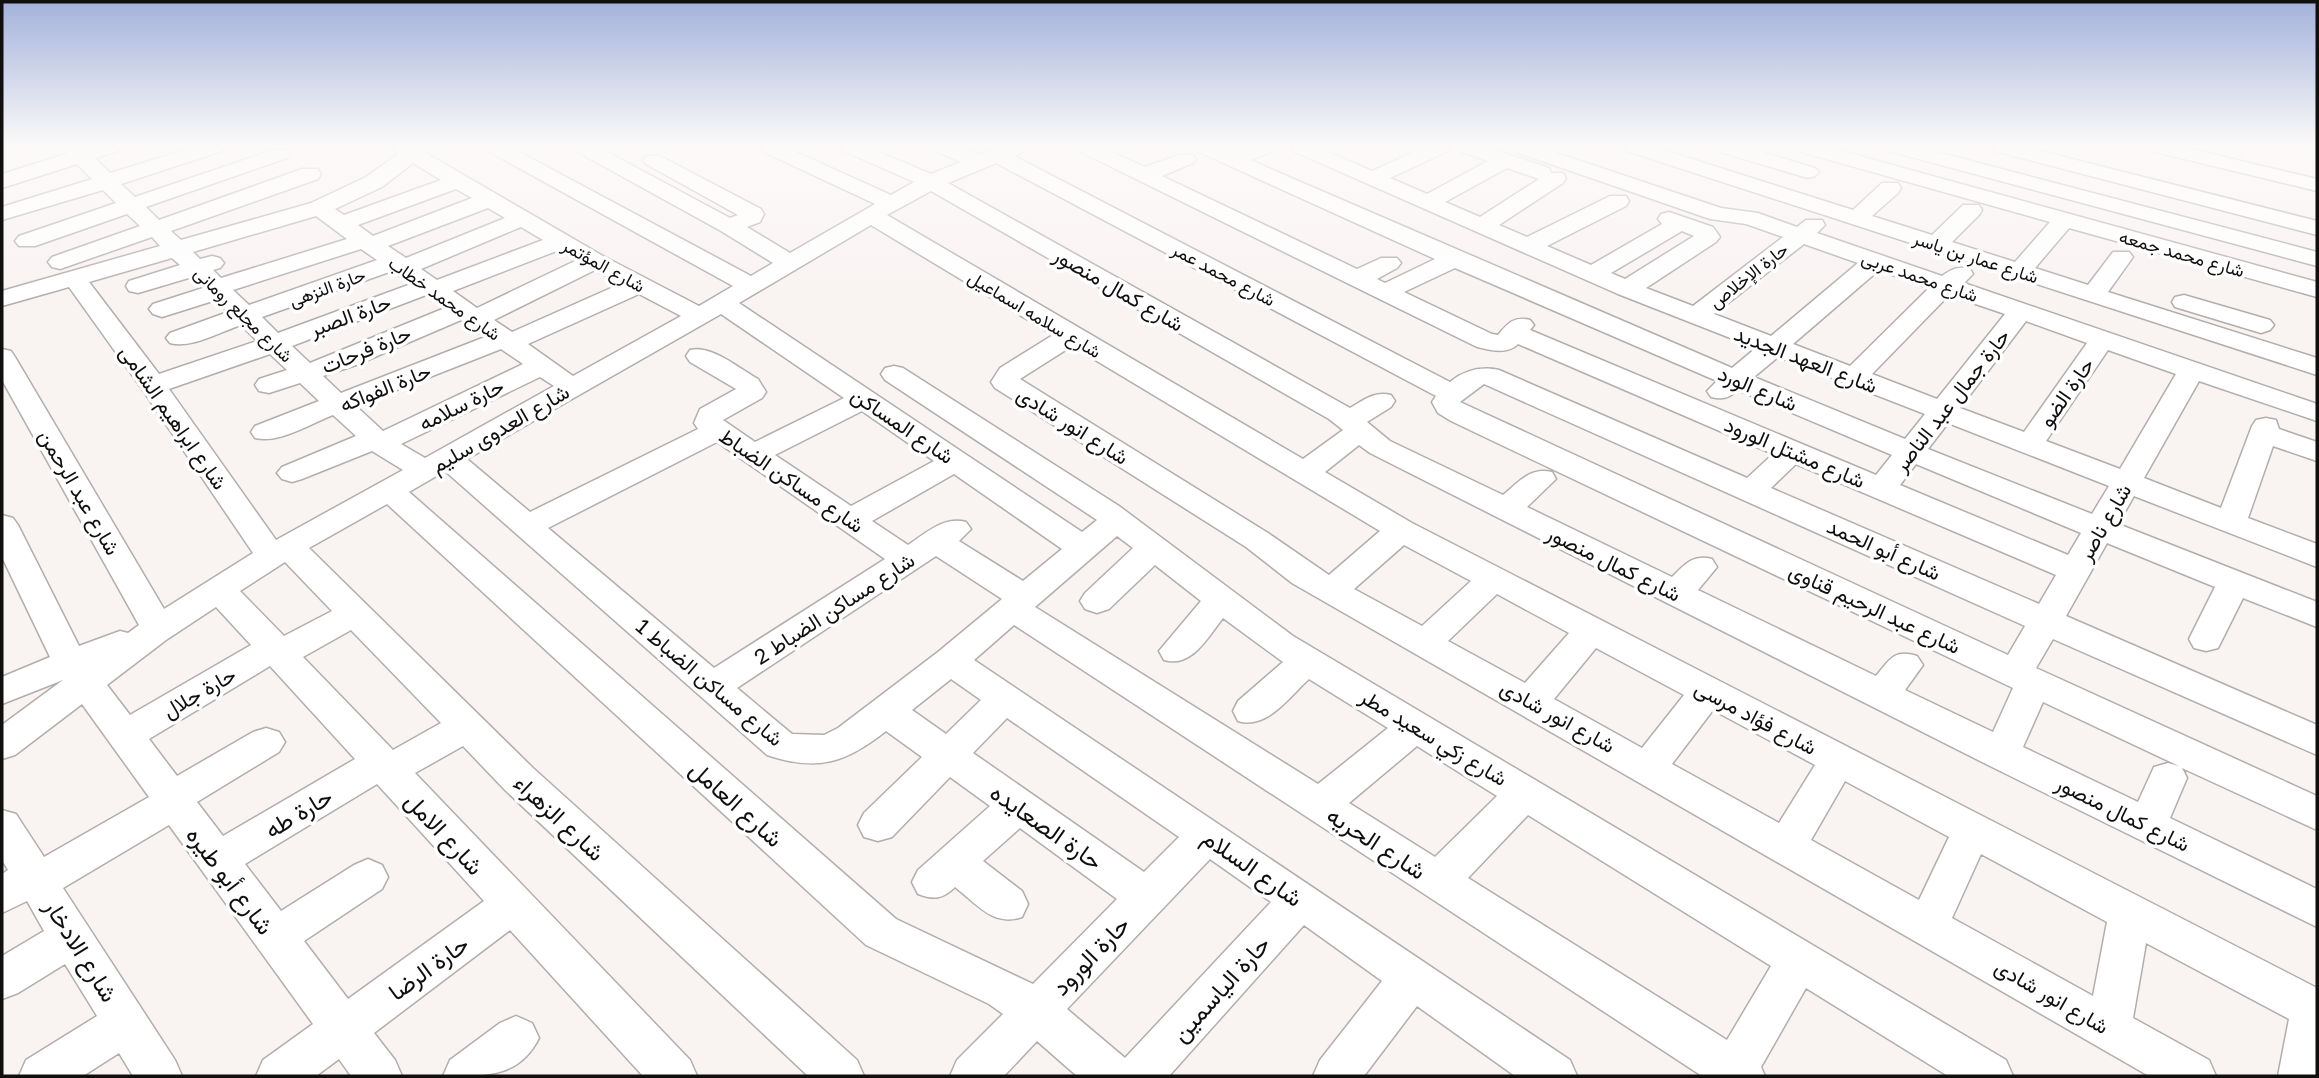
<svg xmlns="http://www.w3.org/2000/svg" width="2319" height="1078" font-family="'Golos Text',Vazirmatn,sans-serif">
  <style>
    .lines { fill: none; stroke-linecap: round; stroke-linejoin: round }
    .minor-casing { stroke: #b3adac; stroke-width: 3 }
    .minor { fill: #fff; fill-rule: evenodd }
    .labels { text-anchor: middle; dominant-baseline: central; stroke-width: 7; stroke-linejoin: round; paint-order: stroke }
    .far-street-label { font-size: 18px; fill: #110f0e; stroke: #fff }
    .street-label { font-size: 21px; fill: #110f0e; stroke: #fff }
    .near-street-label { font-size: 24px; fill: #110f0e; stroke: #fff }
  </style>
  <rect width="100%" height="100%" fill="#f9f3f2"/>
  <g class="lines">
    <defs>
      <g id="minor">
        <path d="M 61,147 L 121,147 L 118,151 L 95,158 L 110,173 L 195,147 L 225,147 L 222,151 L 121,184 L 135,197 L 273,150 L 287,150 L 290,154 L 287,158 L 146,207 L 159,220 L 302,169 L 318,169 L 321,174 L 318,179 L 171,231 L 181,240 L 311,203 L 366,177 L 398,154 L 390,147 L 431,147 L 426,153 L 603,256 L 699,306 L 733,286 L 488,151 L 485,147 L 510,147 L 751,276 L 773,263 L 721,231 L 576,151 L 573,147 L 598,147 L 730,218 L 738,215 L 646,164 L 643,160 L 646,156 L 660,156 L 761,209 L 764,214 L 760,222 L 747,227 L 790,253 L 875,204 L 762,151 L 759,147 L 785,147 L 891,195 L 914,182 L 844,151 L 841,147 L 867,147 L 931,174 L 961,162 L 935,151 L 932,147 L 959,147 L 980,155 L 1001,147 L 1028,147 L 1025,151 L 1014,156 L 1450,382 C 1465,370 1480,366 1499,370 L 1747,478 L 1773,454 L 1518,344 C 1507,355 1490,350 1477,347 L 1079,151 L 1076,147 L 1101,147 L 1145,167 L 1179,155 L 1193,155 L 1196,159 L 1193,163 L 1162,176 L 1357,269 L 1381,258 L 1397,258 L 1401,263 L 1397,268 L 1377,279 L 1385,283 L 1435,259 L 1197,151 L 1194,147 L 1220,147 L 1232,152 L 1247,147 L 1276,147 L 1273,151 L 1250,160 L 1732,368 L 1756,348 L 1618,294 L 1293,151 L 1290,147 L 1316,147 L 1372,171 L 1425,147 L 1451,147 L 1448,151 L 1390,178 L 1427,194 L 1488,161 L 1460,151 L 1457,147 L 1486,147 L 1549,168 L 1551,173 L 1563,173 L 1566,178 L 1563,183 L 1499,225 L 1527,237 L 1610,196 L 1626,196 L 1629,201 L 1626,206 L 1547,246 L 1591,265 L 1662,224 L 1658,219 L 1661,214 L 1669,212 L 1713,227 L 1720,237 L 1716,242 L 1646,288 L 1693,306 L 1783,237 L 1746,224 L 1710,219 L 1513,151 L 1510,147 L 1539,147 L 1721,208 L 1758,213 L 1797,227 L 1806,220 L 1822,220 L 1825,225 L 1817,233 L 1942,276 C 1952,269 1958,266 1970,269 L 1973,274 L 1964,283 L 2317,404 L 2317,421 L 2199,381 L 2144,478 L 2221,508 L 2252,426 L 2256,420 L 2266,418 L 2276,420 L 2279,429 L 2317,442 L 2317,461 L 2273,446 L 2248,518 L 2317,544 L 2317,567 L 2134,496 L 2118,524 L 2317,602 L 2317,627 L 2243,598 L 2218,648 L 2206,651 L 2194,648 L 2189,639 L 2215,587 L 2107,543 L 2066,616 L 2317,725 L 2317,755 L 2053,639 L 2036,668 L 2317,796 L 2317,830 L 2182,768 L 2187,778 L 2170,818 L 2317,889 L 2317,927 L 1988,765 L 1370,453 L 1359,445 L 1325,472 L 1412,523 L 2317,988 L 2317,1076 L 2278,1076 L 2289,1019 L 2146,943 L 2133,1018 L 2209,1060 L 2216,1076 L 2149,1076 L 1292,583 L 1246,547 L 995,388 L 991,382 L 1000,368 L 1053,335 L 871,225 L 739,303 L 1082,532 L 1097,520 L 885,380 L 881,374 L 885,368 L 894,366 L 903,368 L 1119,506 L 1293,636 L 2006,1060 L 2013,1076 L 1948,1076 L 1806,988 L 1761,1067 L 1765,1076 L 1702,1076 L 1014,625 L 974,660 L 1570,1060 L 1577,1076 L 1515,1076 L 1417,1006 L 1364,1076 L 1313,1076 L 1320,1060 L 1382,981 L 1304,925 L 1169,1076 L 1077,1076 L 1037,1041 L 1004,1076 L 950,1076 L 957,1060 L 1003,1014 L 989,1004 L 866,945 L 387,504 L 309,548 L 533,768 L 857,1060 L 864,1076 L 808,1076 L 505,790 L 463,746 L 415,773 L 690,1060 L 697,1076 L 643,1076 L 510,930 L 374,1033 L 395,1060 L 402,1076 L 351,1076 L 339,1059 L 316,1076 L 256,1076 L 263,1060 L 313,1024 L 169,825 L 63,888 L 175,1060 L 182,1076 L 133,1076 L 119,1053 L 83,1076 L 19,1076 L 26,1060 L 97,1016 L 65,964 L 18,993 L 2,999 L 2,956 L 44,931 L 27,901 L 2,913 L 2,874 L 8,870 L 2,860 L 2,810 L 16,814 L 44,857 L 149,797 L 82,704 L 15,755 L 2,759 L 2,725 L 63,680 L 2,704 L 2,677 L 50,657 L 2,557 L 2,515 L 13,518 L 18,525 L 79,646 L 120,631 L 128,633 L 139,625 L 2,380 L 2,349 L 11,351 L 15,357 L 164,609 L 253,553 L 142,389 L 69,287 L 2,306 L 2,291 L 160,246 L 152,237 L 60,269 L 52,267 L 48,262 L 52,257 L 140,226 L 127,214 L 35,246 L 19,246 L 15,241 L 19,236 L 116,203 L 103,190 L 2,220 L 2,207 L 92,179 L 77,164 L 2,188 L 2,174 L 66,154 ZM 413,163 L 441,180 L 344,215 L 335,209 L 382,187 ZM 996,163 L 1436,396 L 1432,402 L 1438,413 L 1451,421 L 2013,688 L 1993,732 L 1905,690 L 1923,665 L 1917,656 C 1894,649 1890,659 1876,676 L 1698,590 L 1717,567 L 1712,559 C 1693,554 1685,564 1672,577 L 1527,507 L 1556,479 L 1552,472 C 1530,467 1519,482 1503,495 L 1390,441 L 1367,422 L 1391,407 L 1395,401 L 1391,395 C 1374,391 1364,400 1350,408 L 948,183 ZM 1507,168 L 1539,179 L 1480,217 L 1445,202 ZM 456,189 L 472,198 L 373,236 L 358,225 ZM 931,191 L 1329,419 L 1343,430 L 1303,459 L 887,215 ZM 488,208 L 505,218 L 406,258 L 388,246 ZM 316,216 L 347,239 L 221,278 L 213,270 L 220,268 L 224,263 L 220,258 L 212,256 L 200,259 L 193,252 ZM 521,227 L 543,240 L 437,280 L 421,269 ZM 1682,231 L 1694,236 L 1625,279 L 1611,273 ZM 1804,244 L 1858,263 L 1771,336 L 1714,314 ZM 361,249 L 377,260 L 249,305 L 233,290 ZM 559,250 L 577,260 L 477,308 L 453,291 ZM 172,258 L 180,265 L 129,281 L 126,286 L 129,291 L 138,293 L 192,277 L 203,288 L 153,304 L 149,309 L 153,314 L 162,317 L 216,300 L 228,312 L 170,333 L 166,338 L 170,343 C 191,349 220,332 241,325 L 257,341 L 159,374 L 89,282 ZM 1455,268 L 1717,381 L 1707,391 L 1711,397 C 1723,400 1729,398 1738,390 L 1892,455 L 1876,475 L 1530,330 L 1534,325 L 1530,320 C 1514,316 1508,323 1498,335 L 1492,334 L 1404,292 ZM 595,270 L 620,284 L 512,332 L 494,320 ZM 1879,270 L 1929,288 L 1850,366 L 1793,344 ZM 392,271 L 411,284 L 278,333 L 262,317 ZM 639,294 L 681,316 L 573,376 L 528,344 ZM 426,295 L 445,308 L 310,363 L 292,346 ZM 1949,295 L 2005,314 L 1937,399 L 1872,374 ZM 721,314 L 844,398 L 755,442 L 723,420 L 762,398 L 766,392 L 758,379 C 738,368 712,345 690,350 L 686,356 L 690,362 L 736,389 L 700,409 L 694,423 L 698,429 L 530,512 L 467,459 ZM 461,320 L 485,337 L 341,393 L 323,376 L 356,365 ZM 2026,321 L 2087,343 L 2024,432 L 1960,408 ZM 1072,346 L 1380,531 L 1329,575 L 1268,533 L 1020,379 ZM 501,349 L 523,364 L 383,431 L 356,406 ZM 2108,350 L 2176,374 L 2120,469 L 2046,441 ZM 270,354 L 287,370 L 259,379 L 255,385 L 259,391 L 269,393 L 300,383 L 319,401 L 255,426 L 251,432 L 255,438 C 279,444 310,424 333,415 L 356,436 L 282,467 L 277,473 L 282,479 L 292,482 L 302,479 L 372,451 L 403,470 L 276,540 L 169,389 ZM 1778,357 L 1925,414 L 1905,439 L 1754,377 ZM 540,377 L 554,386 L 425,458 L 401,444 ZM 1484,384 L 2025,626 L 2008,655 L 1460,402 ZM 862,411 L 934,461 L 851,506 L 775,455 ZM 1948,423 L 2109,486 L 2092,514 L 1928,449 ZM 717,442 L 885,559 L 714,668 L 548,528 ZM 1796,464 L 2056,575 L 2039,604 L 1771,488 ZM 1916,464 L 2081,533 L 2068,555 L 1900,485 ZM 445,471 L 767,755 C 818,772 845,763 886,731 L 922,757 L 864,813 L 858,825 L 864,837 L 878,841 L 892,837 L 950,777 L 990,806 L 918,870 L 912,882 L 918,894 C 934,900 943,899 955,887 C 977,904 993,927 1022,917 L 1028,904 L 1022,891 L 983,861 L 1020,828 L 1117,899 L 1033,984 L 896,919 L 409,492 ZM 954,474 L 1062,549 L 1023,581 L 959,541 L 971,529 L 966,522 C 944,516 926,533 908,545 L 872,521 ZM 1117,536 L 1133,548 L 1085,593 L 1080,601 L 1085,609 L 1097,613 L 1109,609 L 1155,565 L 1201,601 L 1159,651 L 1164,660 C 1192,668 1207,638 1223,618 L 1283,662 L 1238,701 L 1233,711 L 1238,721 C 1267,730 1289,697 1309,679 L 1388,728 L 1318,784 L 1035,607 ZM 1404,545 L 1471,581 L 1422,626 L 1354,589 ZM 936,556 L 1002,599 L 938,652 L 838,728 L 824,735 L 792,734 L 737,688 ZM 285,562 L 332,611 L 284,636 L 240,591 ZM 1497,594 L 1569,633 L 1525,683 L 1448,641 ZM 216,607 L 251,645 L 130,715 L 107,685 L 166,640 ZM 351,630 L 441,723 L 393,750 L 303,657 ZM 1596,648 L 1684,695 L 1642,748 L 1554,699 ZM 270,666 L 355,759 L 223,836 L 197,802 L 279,752 L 285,742 L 279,732 L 266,728 L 253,732 L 177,776 L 149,739 ZM 951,679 L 981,700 L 946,734 L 912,710 ZM 2043,702 L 2179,766 L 2168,763 L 2154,767 L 2138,802 L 2023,747 ZM 1713,710 L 1815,765 L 1779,823 L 1672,764 ZM 1007,718 L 1179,837 L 1144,872 L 973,753 ZM 1417,746 L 1497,796 L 1435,857 L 1349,803 ZM 1845,781 L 1949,837 L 1919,900 L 1811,840 ZM 377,784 L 484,901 L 348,999 L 304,941 L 382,889 L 388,877 L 382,865 L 368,859 L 354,865 L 281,911 L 245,864 ZM 1528,815 L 1771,966 L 1727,1040 L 1468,878 ZM 1981,854 L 2107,922 L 2093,996 L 1952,918 ZM 1210,859 L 1271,902 L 1125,1058 L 1067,1009 Z"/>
        <path d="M 1624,147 L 1654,147 L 1853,210 L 1882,183 L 1898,183 L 1901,188 L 1898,193 L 1872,216 L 1932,235 L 1963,205 L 1979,205 L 1982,210 L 1979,215 L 1952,242 L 2015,262 L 2050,222 L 1798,151 L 1795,147 L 1827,147 L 2317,282 L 2317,297 L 2069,228 L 2035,268 L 2088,285 L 2113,252 L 2129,252 L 2133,257 L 2108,292 L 2317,358 L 2317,375 L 1627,151 Z"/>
        <path d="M 1714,147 L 1745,147 L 1815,168 L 1819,172 L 1815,176 L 1808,178 L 1717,151 Z"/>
        <path d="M 1886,147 L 1918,147 L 2317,252 L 2317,266 L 1889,151 Z"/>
        <path d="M 1992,147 L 2025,147 L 2317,221 L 2317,235 L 1995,151 Z"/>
        <path d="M 2148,147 L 2182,147 L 2317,179 L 2317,191 L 2151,151 Z"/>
        <path d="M 2184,295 L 2270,320 L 2274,325 L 2270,330 L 2261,333 L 2175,307 L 2172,302 L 2175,297 Z"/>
        <path d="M 516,1016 L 532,1023 L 539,1038 C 519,1078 485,1076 443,1076 L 450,1060 L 500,1023 Z"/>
      </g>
    </defs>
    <use href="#minor" class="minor-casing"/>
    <use href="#minor" class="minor"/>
  </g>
  <linearGradient id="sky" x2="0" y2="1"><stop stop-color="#a3b1db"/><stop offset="0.49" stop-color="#fcfaf9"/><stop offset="1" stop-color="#fcfaf9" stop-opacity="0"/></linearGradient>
  <rect width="2319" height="298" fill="url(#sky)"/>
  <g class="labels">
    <g class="far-street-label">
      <text transform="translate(2182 253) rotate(16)">شارع محمد جمعه</text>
      <text transform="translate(1976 257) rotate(18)">شارع عمار بن ياسر</text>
      <text transform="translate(604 265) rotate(29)">شارع المؤتمر</text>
      <text transform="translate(1224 274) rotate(28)">شارع محمد عمر</text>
      <text transform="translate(1748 275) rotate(-38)">حارة الإخلاص</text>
      <text transform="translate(1920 276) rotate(19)">شارع محمد عربى</text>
      <text transform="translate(327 287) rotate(-20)">حارة النزهى</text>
      <text transform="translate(445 298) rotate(35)">شارع محمد خطاب</text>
      <text transform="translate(244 314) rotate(44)">شارع مجلع رومانى</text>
      <text transform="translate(1035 314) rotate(31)">شارع سلامه اسماعيل</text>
    </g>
    <g class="street-label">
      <text transform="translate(1119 289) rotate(30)">شارع كمال منصور</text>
      <text transform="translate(350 315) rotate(-20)">حارة الصبر</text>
      <text transform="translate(366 349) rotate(-22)">حارة فرحات</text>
      <text transform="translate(1806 359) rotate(21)">شارع العهد الجديد</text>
      <text transform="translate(385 387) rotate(-22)">حارة الفواكه</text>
      <text transform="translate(1758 388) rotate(23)">شارع الورد</text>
      <text transform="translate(2066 392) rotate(-55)">حارة الضو</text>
      <text transform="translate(1951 400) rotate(-52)">حارة جمال عبد الناصر</text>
      <text transform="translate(461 404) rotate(-26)">حارة سلامه</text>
      <text transform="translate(174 417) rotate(55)">شارع ابراهيم الشامى</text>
      <text transform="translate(903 425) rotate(34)">شارع المساكن</text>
      <text transform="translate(1073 425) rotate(32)">شارع انور شادى</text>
      <text transform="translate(500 428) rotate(-30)">شارع العدوى سليم</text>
      <text transform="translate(1795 452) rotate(23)">شارع مشتل الورود</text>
      <text transform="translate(792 480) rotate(34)">شارع مساكن الضباط</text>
      <text transform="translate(80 492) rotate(60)">شارع عبد الرحمن</text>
      <text transform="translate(2104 522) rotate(-60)">شارع ناصر</text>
      <text transform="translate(1884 549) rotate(24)">شارع أبو الحمد</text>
      <text transform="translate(1614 563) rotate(26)">شارع كمال منصور</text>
      <text transform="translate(834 608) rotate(-33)">شارع مساكن الضباط 2</text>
      <text transform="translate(1875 608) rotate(25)">شارع عبد الرحيم قناوى</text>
      <text transform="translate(710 682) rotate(40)">شارع مساكن الضباط 1</text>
      <text transform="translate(199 692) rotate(-30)">حارة جلال</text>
      <text transform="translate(1558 716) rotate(29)">شارع انور شادى</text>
      <text transform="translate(1756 717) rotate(28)">شارع فؤاد مرسى</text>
      <text transform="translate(1434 737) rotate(31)">شارع زكي سعيد مطر</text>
      <text transform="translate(2123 813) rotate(26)">شارع كمال منصور</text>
      <text transform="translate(2052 996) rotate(30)">شارع انور شادى</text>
    </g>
    <g class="near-street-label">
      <text transform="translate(737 803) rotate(42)">شارع العامل</text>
      <text transform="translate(298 812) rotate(-31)">حارة طه</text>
      <text transform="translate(560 817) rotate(43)">شارع الزهراء</text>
      <text transform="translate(1047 826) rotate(35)">حارة الصعايده</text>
      <text transform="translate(445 833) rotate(47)">شارع الامل</text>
      <text transform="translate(1377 842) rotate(33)">شارع الحريه</text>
      <text transform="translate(1253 867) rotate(35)">شارع السلام</text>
      <text transform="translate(231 880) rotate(53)">شارع أبو طيره</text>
      <text transform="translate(82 950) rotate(58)">شارع الادخار</text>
      <text transform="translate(1090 955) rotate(-46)">حارة الورود</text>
      <text transform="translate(428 967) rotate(-36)">حارة الرضا</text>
      <text transform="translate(1220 988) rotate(-48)">حارة الياسمين</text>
    </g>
  </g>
  <rect width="2319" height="1078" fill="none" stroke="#110f0e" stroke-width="7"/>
</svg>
